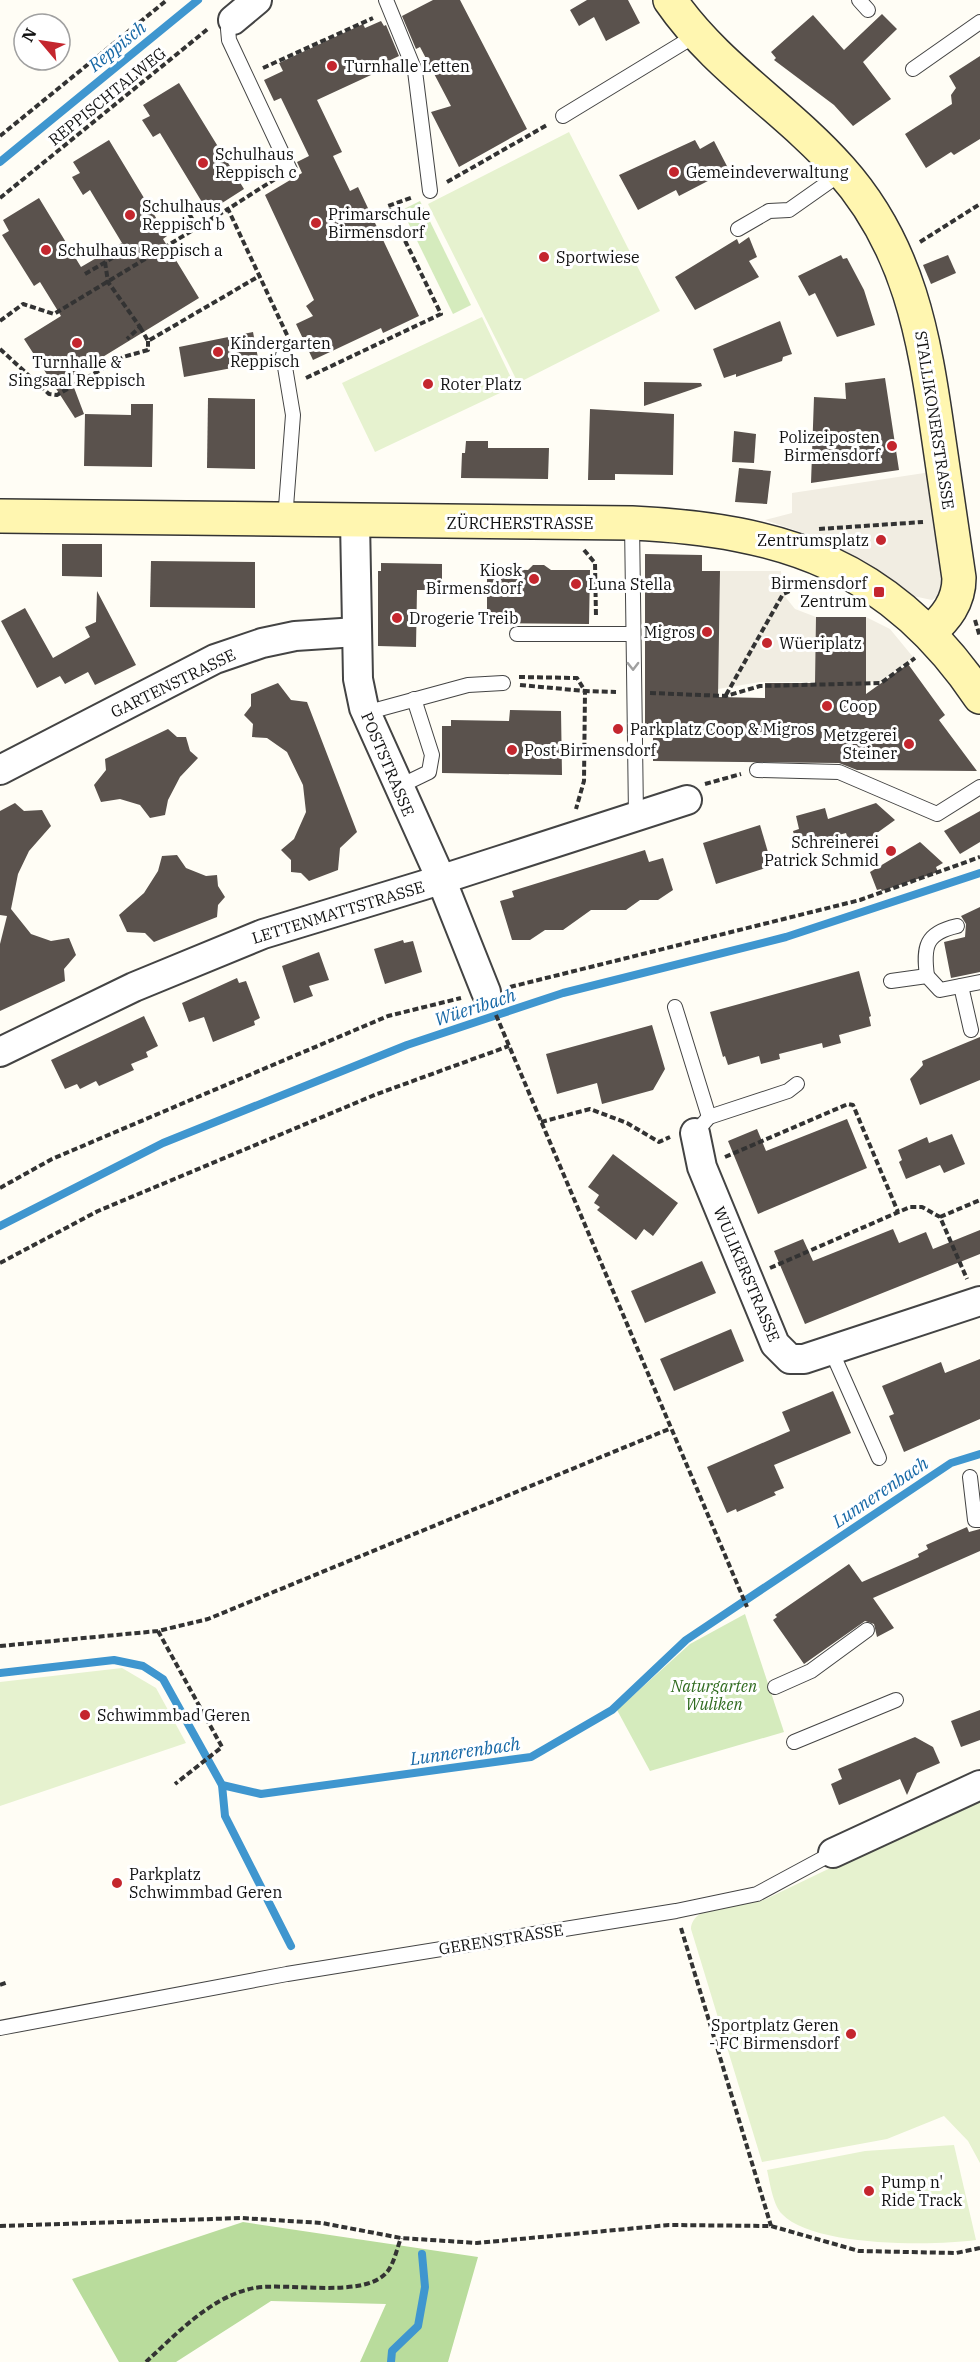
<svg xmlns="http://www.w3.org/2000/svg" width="980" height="2362" font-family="'IBM Plex Serif',serif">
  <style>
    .green { fill: #d5ebbd }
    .forest { fill: #b9dc9c }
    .pitch { fill: #e6f2cf }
    .plaza { fill: #f1ede2 }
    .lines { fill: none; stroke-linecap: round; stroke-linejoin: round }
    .stream { stroke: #3f96cf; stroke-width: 8 }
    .building { fill: #5a524d }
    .lane-casing { stroke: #444; stroke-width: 16 }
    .street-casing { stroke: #444; stroke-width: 32 }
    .secondary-casing { stroke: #333; stroke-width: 36 }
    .path { stroke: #333; stroke-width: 4; stroke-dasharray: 6 3; stroke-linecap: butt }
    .lane { stroke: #fff; stroke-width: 14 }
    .street { stroke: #fff; stroke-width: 28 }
    .secondary { stroke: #fff6b0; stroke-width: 33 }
    .oneway { stroke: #a0a0a0 }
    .poi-dot { fill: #c4262e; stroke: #fff; stroke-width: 2 }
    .labels { text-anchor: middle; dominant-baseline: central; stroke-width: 6; stroke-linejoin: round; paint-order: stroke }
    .poi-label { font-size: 16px; fill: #111; stroke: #fff; text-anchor: start }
    .street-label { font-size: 16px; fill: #111; stroke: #fff }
    .park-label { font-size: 16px; font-style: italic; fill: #2f6b1f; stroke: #fff }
    .water-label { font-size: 18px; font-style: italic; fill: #1768a6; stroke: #fff }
  </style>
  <rect width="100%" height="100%" fill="#fffdf5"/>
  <g class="green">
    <path d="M 420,201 L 471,305 L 453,314 L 402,210 Z"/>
    <path d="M 745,1614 L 784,1732 L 650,1771 L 617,1710 L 690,1644 Z"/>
  </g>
  <path class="forest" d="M 243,2222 L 478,2257 L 448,2362 L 360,2362 L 386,2304 L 271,2301 L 176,2362 L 119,2362 L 72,2279 Z"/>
  <g class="pitch">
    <path d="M 569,132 L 660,311 L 518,383 L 428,204 Z"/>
    <path d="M 482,317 L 515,386 L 375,452 L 342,383 Z"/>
    <path d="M 122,1668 L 156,1688 L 186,1743 L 0,1806 L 0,1682 Z"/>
    <path d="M 980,1796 L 980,2163 L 968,2141 L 944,2116 L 887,2139 L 762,2162 L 691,1929 C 693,1901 745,1908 766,1899 C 837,1865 909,1830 980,1796 Z"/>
    <path d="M 954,2145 L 976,2240 C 934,2246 812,2247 782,2214 C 773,2205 770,2183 767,2170 L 865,2151 Z"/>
  </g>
  <g class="plaza">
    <path d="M 931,472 L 946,591 L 932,600 L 913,596 L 867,565 L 812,536 L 765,520 L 792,513 L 792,493 Z"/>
    <path d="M 720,571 L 781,571 L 783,594 L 795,609 L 816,617 L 816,665 L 866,665 L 866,617 L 890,629 L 913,657 L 880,682 L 760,682 L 718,689 Z"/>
  </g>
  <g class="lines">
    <g class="stream">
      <path d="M 0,162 L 198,0"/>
      <path d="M 0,1226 L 163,1143 L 407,1045 L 563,993 L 786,937 L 980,873"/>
      <path d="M 0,1673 L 114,1660 L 143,1666 L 163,1679 L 222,1785 L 261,1794 L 531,1757 L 612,1710 L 686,1640 L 951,1463 L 980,1454"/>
      <path d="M 222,1785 L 225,1816 L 291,1946"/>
      <path d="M 391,2362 L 392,2351 L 418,2326 L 425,2287 L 422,2254"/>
    </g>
  </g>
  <g class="building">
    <path d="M 433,0 L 460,0 L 527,129 L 459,167 L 431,112 L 451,106 L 420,47 L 416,49 L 402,16 Z"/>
    <path d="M 587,0 L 628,0 L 640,23 L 606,41 L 594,17 L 579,26 L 570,10 Z"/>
    <path d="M 882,14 L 897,29 L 863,62 L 891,99 L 853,126 L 834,105 L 774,60 L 776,58 L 771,52 L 813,15 L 844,50 Z"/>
    <path d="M 381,21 L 384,26 L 386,25 L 399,56 L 382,64 L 384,69 L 317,100 L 342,152 L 333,156 L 350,191 L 358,187 L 419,316 L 383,333 L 381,328 L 313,360 L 296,324 L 313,316 L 306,306 L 314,300 L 265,195 L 302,173 L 297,162 L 309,156 L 281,98 L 274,101 L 264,80 L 283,71 L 279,63 L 363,24 L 365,28 Z"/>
    <path d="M 980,56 L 980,139 L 954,155 L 951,152 L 926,168 L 905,134 L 952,104 L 951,95 L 956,88 L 949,76 Z"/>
    <path d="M 179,83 L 244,189 L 208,212 L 160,133 L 153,137 L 142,120 L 150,116 L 143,105 Z"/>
    <path d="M 109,140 L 167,236 L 163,239 L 199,298 L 70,377 L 84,414 L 75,418 L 24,339 L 61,316 L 40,282 L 34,286 L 2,235 L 9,231 L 3,220 L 39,198 L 81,267 L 122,243 L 90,190 L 83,195 L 72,177 L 80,173 L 73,162 Z"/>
    <path d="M 695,140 L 700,149 L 714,141 L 729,170 L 679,196 L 676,190 L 638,210 L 619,175 Z"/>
    <path d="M 749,237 L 757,257 L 749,261 L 759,277 L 695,310 L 675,277 L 737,239 L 739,244 Z"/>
    <path d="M 841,255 L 843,259 L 847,258 L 864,290 L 875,325 L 837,337 L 815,293 L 809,296 L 798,276 Z"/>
    <path d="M 948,255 L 956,273 L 931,284 L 923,265 Z"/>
    <path d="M 780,321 L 792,354 L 783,357 L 782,361 L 736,377 L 736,374 L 724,378 L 713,349 Z"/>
    <path d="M 253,332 L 259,363 L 184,377 L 179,347 Z"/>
    <path d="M 885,378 L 899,470 L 811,483 L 814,397 L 846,399 L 845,383 Z"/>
    <path d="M 644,382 L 701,383 L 702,386 L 644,406 Z"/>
    <path d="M 208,398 L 255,399 L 255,469 L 207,468 Z"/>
    <path d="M 131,404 L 153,404 L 152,467 L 84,466 L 85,414 L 131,415 Z"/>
    <path d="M 590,409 L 674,414 L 673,475 L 615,474 L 615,480 L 588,480 Z"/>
    <path d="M 734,431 L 756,434 L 754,463 L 732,462 Z"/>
    <path d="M 466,441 L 488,441 L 488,448 L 549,448 L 548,479 L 461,478 L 462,453 L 465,453 Z"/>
    <path d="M 739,468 L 771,471 L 767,504 L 735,502 Z"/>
    <path d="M 62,544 L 102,544 L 102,577 L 62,576 Z"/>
    <path d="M 645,554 L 702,555 L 702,571 L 720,571 L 718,697 L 765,698 L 765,683 L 815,683 L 816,617 L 866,617 L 866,694 L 908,664 L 945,715 L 939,720 L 977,771 L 857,770 L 839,763 L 653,761 L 653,733 L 645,733 Z"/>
    <path d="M 151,561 L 255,562 L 255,608 L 150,607 Z"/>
    <path d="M 381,563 L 442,564 L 442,590 L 417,590 L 416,647 L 378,646 L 378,571 L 381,571 Z"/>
    <path d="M 533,565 L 544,565 L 551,570 L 590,570 L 589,624 L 487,623 L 487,569 L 528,570 Z"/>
    <path d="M 97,591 L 136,665 L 95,685 L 88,672 L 65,684 L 60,676 L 37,688 L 1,621 L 25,608 L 53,658 L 90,637 L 85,627 L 96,622 Z"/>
    <path d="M 278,683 L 291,700 L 307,702 L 357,832 L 340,848 L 338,870 L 309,881 L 301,873 L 291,872 L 291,860 L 281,850 L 294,839 L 306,812 L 303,785 L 287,752 L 267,738 L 252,737 L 253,724 L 244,715 L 251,706 L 251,694 Z"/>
    <path d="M 510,710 L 561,711 L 562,775 L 442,773 L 442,726 L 451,726 L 451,720 L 509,721 Z"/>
    <path d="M 168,729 L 177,737 L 186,737 L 190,751 L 198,758 L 180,777 L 168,800 L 165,815 L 150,818 L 140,805 L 120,799 L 101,802 L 94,785 L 106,770 L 105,759 Z"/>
    <path d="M 15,803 L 24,811 L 42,810 L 51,826 L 29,851 L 18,874 L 11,909 L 31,934 L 51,941 L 69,938 L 76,955 L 64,969 L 65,981 L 0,1011 L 0,944 L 7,916 L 0,915 L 0,811 Z"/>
    <path d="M 876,803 L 895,820 L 852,851 L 846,833 L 797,846 L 793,831 L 799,829 L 796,816 L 825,808 L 828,819 Z"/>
    <path d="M 980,811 L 980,842 L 960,854 L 944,831 Z"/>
    <path d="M 760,825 L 772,866 L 716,884 L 703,843 Z"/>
    <path d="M 920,842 L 943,863 L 936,867 L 938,872 L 882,891 L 881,889 L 877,890 L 870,872 Z"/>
    <path d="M 645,850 L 649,862 L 663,858 L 673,890 L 658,900 L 640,900 L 626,910 L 591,910 L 563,930 L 545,930 L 530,940 L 512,940 L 500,901 L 514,897 L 512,891 Z"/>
    <path d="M 177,855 L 186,868 L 206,876 L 217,875 L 218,886 L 225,897 L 218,905 L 217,917 L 154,942 L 145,933 L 127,932 L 119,915 L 144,893 L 158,871 L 162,856 Z"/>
    <path d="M 980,907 L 980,972 L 951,978 L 944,942 L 965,937 L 966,924 L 961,916 Z"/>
    <path d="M 403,940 L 404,943 L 413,941 L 422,972 L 385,984 L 374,949 Z"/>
    <path d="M 319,952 L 329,980 L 309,986 L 313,996 L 294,1003 L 282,966 Z"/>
    <path d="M 859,971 L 871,1016 L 869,1017 L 871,1026 L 839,1035 L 841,1043 L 823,1048 L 822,1043 L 779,1054 L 780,1059 L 761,1064 L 759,1056 L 728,1065 L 725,1056 L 723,1057 L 710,1012 Z"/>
    <path d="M 237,978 L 239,983 L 246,981 L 260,1018 L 254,1021 L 255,1025 L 213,1042 L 204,1017 L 189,1022 L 182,1003 Z"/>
    <path d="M 144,1016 L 158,1046 L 146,1052 L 148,1057 L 131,1064 L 134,1070 L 99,1086 L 96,1081 L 80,1089 L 77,1084 L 65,1089 L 51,1060 Z"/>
    <path d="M 652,1025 L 665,1069 L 653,1090 L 602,1104 L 597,1083 L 557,1094 L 546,1054 Z"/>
    <path d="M 980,1037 L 980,1080 L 920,1105 L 910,1079 L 923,1065 L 922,1061 Z"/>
    <path d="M 847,1119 L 867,1168 L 758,1214 L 728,1141 L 757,1129 L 766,1151 Z"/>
    <path d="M 952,1134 L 965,1164 L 944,1173 L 940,1165 L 906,1179 L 899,1162 L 902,1160 L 898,1150 L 927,1137 L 929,1143 Z"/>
    <path d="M 613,1154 L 678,1203 L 653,1236 L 644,1229 L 636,1240 L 597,1210 L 600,1207 L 594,1203 L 599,1195 L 588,1187 Z"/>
    <path d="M 893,1229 L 899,1243 L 926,1232 L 933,1249 L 980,1230 L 980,1254 L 805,1324 L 774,1251 L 803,1239 L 813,1261 Z"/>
    <path d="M 702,1261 L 716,1293 L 645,1323 L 631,1291 Z"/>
    <path d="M 731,1329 L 744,1361 L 674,1391 L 660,1359 Z"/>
    <path d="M 980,1359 L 980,1419 L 904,1452 L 889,1416 L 894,1414 L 882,1386 L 941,1362 L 945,1373 Z"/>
    <path d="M 833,1391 L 851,1433 L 774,1465 L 784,1488 L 774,1492 L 776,1495 L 737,1512 L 736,1509 L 727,1513 L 707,1467 L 790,1431 L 782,1412 Z"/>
    <path d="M 967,1527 L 969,1532 L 980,1529 L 980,1551 L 873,1598 L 894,1628 L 877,1637 L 874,1624 L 865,1621 L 804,1664 L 773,1620 L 777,1617 L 775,1615 L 849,1564 L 862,1582 L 919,1557 L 918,1554 L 928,1549 L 926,1545 Z"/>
    <path d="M 980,1710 L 980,1740 L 961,1747 L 951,1721 Z"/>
    <path d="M 915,1737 L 933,1747 L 940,1763 L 917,1773 L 907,1795 L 900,1779 L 839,1805 L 831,1784 L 842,1779 L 838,1769 Z"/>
  </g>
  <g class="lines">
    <defs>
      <g id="lane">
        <path d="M 386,0 L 415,71 L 430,191"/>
        <path d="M 859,0 L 868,10"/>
        <path d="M 233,20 L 228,29 L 229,40 L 290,170"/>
        <path d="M 913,69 L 980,22"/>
        <path d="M 563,116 L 683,43 L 695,32"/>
        <path d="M 738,229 L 769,211 L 789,210 L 843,172"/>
        <path d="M 283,355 L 293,415 L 285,520"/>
        <path d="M 632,523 L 636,815"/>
        <path d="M 517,634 L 632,634"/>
        <path d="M 365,713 L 468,685 L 503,683"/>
        <path d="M 757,770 L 839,772 L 937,814 L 980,787"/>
        <path d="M 398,787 L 429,772 L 432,755 L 414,699"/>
        <path d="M 927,976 C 923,946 926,933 957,926"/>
        <path d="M 891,981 L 927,976 L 940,990 L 980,982"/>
        <path d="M 961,986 L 971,1030"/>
        <path d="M 675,1007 L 709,1117"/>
        <path d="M 695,1133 L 709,1117 L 788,1091 L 797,1084"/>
        <path d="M 831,1350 L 879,1458"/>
        <path d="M 970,1477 L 975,1520 L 980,1520"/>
        <path d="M 775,1687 L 811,1671 L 867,1630"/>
        <path d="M 794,1742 L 896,1700"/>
        <path d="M 0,2028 L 287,1974 L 676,1911 L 757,1894 L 833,1853"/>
      </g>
      <g id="street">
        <path d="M 233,20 L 257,0"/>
        <path d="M 355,521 L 358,679 L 364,708 L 441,879 L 486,992"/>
        <path d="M 0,770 L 215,659 L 262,643 L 295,636 L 357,632"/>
        <path d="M 0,1052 L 134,987 L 263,934 L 424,885 L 687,800"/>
        <path d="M 695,1133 L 702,1167 L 775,1344 L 790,1359 L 804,1359 L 980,1301"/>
        <path d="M 833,1853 L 980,1785"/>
      </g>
      <g id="secondary">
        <path d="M 670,0 C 716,67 787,109 840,169 C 909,246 924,336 938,434 C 945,482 952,530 959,578 C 959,602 946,618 929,633"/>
        <path d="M 0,516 L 632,523 C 784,530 892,566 980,697"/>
      </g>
    </defs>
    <use href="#lane" class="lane-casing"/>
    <use href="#street" class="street-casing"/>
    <use href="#secondary" class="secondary-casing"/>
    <g class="path">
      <path d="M 263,68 L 373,18"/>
      <path d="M 0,136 L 167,0"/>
      <path d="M 275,179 L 228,209 L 288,337"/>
      <path d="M 447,182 L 547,125"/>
      <path d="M 0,198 L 209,28"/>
      <path d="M 197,227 L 188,212 L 202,203"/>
      <path d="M 920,242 L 980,204"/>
      <path d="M 105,262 L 108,282 L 140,327 L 127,339"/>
      <path d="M 85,274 L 126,250"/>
      <path d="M 0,321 L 23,304 L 54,314 L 228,209"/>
      <path d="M 140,327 L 148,341 L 261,275"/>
      <path d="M 0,349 L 49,394 L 57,395 L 123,357 L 148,350 L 148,341"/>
      <path d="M 306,378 L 441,314 L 388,206 L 413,197"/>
      <path d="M 819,529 L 923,522"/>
      <path d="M 584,550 L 595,563 L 596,617"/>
      <path d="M 975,620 L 980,637"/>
      <path d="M 519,677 L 577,678 L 585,691 L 616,692"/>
      <path d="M 520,685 L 585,691 L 584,781 L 576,809"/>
      <path d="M 650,693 L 726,696 L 760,686 L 881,683 L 915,658"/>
      <path d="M 726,695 L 783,594 L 788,592 L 795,579"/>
      <path d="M 705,784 L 741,774"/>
      <path d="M 510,987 L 860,900 L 980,857"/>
      <path d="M 496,1015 L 747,1607"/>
      <path d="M 541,1122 L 590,1109 L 627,1123 L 659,1142 L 670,1137"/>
      <path d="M 725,1157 L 848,1104 L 853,1105 L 898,1212"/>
      <path d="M 0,1188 L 52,1159 L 388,1016 L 461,998"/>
      <path d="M 940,1217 L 980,1200"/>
      <path d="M 0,1263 L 98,1211 L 377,1094 L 509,1046"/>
      <path d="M 770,1268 L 910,1207 L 922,1207 L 940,1217 L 967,1279"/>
      <path d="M 158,1631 L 222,1747 L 175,1784"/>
      <path d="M 0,1646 L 158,1631 L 208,1619 L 669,1429"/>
      <path d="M 681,1928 L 771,2226"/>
      <path d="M 0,1985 L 8,1982"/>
      <path d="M 0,2226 L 241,2218 L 322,2223 L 401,2238 L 477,2243 L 669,2225 L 771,2226 L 859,2251 L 956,2253 L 980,2248"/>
      <path d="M 146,2362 C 176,2334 212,2296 254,2288 C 288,2282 365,2299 387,2272 C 394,2264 397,2248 401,2238"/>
    </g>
    <use href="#lane" class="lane"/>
    <use href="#street" class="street"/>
    <use href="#secondary" class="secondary"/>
  </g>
  <defs><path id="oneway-chevron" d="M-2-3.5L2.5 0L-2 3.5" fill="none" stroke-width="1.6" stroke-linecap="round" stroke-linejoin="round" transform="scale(1.5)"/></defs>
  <use class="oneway" href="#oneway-chevron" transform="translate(633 666) rotate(89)"/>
  <g class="poi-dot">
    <circle cx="332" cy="66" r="6"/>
    <circle cx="203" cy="163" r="6"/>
    <circle cx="674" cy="172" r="6"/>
    <circle cx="130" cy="215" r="6"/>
    <circle cx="316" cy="223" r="6"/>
    <circle cx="46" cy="250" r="6"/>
    <circle cx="544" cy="257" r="6"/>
    <circle cx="77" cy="343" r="6"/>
    <circle cx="218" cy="352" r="6"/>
    <circle cx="428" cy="384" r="6"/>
    <circle cx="892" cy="446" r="6"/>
    <circle cx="881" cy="540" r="6"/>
    <circle cx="534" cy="579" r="6"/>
    <circle cx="576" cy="584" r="6"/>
    <rect x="873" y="586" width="12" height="12" rx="3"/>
    <circle cx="397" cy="618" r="6"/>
    <circle cx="707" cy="632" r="6"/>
    <circle cx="767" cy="643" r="6"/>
    <circle cx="827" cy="706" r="6"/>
    <circle cx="618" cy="729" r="6"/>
    <circle cx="909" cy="744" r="6"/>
    <circle cx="512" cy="750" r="6"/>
    <circle cx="891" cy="851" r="6"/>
    <circle cx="85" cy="1715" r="6"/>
    <circle cx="117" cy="1883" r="6"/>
    <circle cx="851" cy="2034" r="6"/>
    <circle cx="869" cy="2191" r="6"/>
  </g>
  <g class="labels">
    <g class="poi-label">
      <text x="344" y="66">Turnhalle Letten</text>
      <text x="215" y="154">Schulhaus<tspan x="215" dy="18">Reppisch c</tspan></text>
      <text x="686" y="172">Gemeindeverwaltung</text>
      <text x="142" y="206">Schulhaus<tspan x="142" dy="18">Reppisch b</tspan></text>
      <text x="328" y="214">Primarschule<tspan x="328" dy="18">Birmensdorf</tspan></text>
      <text x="58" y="250">Schulhaus Reppisch a</text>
      <text x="556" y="257">Sportwiese</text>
      <text x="230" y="343">Kindergarten<tspan x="230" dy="18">Reppisch</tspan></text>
      <text x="77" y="362" text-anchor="middle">Turnhalle &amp;<tspan x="77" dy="18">Singsaal Reppisch</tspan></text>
      <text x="440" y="384">Roter Platz</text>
      <text x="880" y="437" text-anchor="end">Polizeiposten<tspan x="880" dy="18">Birmensdorf</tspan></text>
      <text x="869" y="540" text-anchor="end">Zentrumsplatz</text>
      <text x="522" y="570" text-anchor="end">Kiosk<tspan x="522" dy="18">Birmensdorf</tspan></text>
      <text x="867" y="583" text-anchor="end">Birmensdorf<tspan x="867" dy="18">Zentrum</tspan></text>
      <text x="588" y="584">Luna Stella</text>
      <text x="409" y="618">Drogerie Treib</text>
      <text x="695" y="632" text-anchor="end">Migros</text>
      <text x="779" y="643">Wüeriplatz</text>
      <text x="839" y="706">Coop</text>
      <text x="630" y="729">Parkplatz Coop &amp; Migros</text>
      <text x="897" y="735" text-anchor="end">Metzgerei<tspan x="897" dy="18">Steiner</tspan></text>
      <text x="524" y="750">Post Birmensdorf</text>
      <text x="879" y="842" text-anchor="end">Schreinerei<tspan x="879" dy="18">Patrick Schmid</tspan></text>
      <text x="97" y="1715">Schwimmbad Geren</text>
      <text x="129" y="1874">Parkplatz<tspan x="129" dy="18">Schwimmbad Geren</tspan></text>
      <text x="839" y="2025" text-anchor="end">Sportplatz Geren<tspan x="839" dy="18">- FC Birmensdorf</tspan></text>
      <text x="881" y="2182">Pump n'<tspan x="881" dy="18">Ride Track</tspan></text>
    </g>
    <g class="street-label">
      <text transform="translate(107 96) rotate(-39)">REPPISCHTALWEG</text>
      <text transform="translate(935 420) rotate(81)">STALLIKONERSTRASSE</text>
      <text x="520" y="523">ZÜRCHERSTRASSE</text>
      <text transform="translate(173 683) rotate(-26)">GARTENSTRASSE</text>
      <text transform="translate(388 764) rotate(67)">POSTSTRASSE</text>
      <text transform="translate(338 912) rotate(-17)">LETTENMATTSTRASSE</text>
      <text transform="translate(747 1274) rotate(67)">WULIKERSTRASSE</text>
      <text transform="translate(501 1939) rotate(-9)">GERENSTRASSE</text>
    </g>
    <g class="park-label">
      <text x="714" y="1686">Naturgarten<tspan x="714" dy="18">Wuliken</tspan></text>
    </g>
    <g class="water-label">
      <text transform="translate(117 46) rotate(-39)">Reppisch</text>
      <text transform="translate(475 1007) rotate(-18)">Wüeribach</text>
      <text transform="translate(880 1492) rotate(-34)">Lunnerenbach</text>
      <text transform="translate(465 1751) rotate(-8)">Lunnerenbach</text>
    </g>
  </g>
  <g transform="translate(42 42) rotate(299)"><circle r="28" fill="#ffffff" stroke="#a0a0a0" stroke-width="1.5"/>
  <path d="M0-4.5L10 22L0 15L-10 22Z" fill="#c4262e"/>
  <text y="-9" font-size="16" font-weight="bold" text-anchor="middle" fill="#111111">N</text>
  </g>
</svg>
